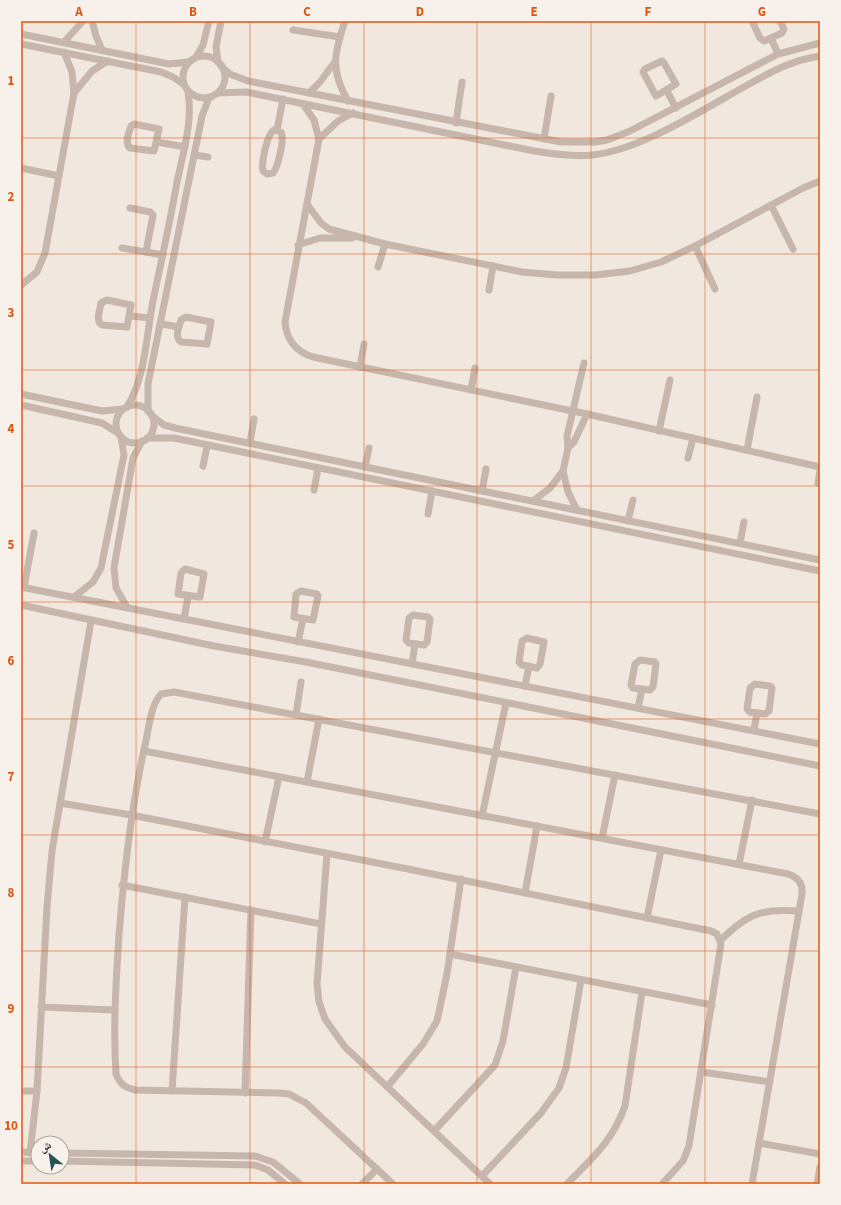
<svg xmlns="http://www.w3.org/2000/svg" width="841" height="1205" font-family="'Source Sans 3','Noto Naskh Arabic',sans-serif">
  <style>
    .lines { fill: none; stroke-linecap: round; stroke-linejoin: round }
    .minor { stroke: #c6b6ac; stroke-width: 7 }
    .grid { fill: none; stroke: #df570e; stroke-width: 1; stroke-opacity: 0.55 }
    .neatline { fill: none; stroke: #df570e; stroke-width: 1.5 }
    .grid-label { font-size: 13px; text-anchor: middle; font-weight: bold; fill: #df570e }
  </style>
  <rect width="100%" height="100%" fill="#f0e7df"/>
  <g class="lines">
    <g class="minor">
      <path d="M 92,21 L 96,36 L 102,50"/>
      <path d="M 345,21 C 334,54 330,70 348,101"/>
      <path d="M 752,21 L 760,38 L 764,41 L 782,33 L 784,29 L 780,21"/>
      <path d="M 293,30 L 340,37"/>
      <path d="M 21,34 L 169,64 L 188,62"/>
      <path d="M 771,38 L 778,54"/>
      <path d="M 64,42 L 83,21"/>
      <path d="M 21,44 L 161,72 L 173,77 L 183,84"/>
      <circle cx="204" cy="77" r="21"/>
      <path d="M 196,57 L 203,45 L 209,21"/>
      <path d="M 662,61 L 664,63 L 676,84 L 656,96 L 643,72 L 645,69 Z"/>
      <path d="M 218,62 L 216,47 L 221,21"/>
      <path d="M 221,66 L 230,74 L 248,81 L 561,142 L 595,142 L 607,140 L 630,131 L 778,54 L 820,43"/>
      <path d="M 667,91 L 676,108"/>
      <path d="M 74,93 L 92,71 L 108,61"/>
      <path d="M 218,93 L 246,92 L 534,151 C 553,154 573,157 592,155 C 638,151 701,111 742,88 C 767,74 791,60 820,56"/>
      <path d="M 309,93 L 320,82 L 334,63"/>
      <path d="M 303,104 L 314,120 L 319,139 L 285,322 C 286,339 296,352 313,357 L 587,414 L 820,467"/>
      <path d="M 456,123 L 462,82"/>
      <path d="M 134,124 L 159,129 L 154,151 L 130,148 C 124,143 129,133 131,126 Z"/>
      <path d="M 274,130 L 281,132 C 285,138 278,167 273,173 L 267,174 L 263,171 C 261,163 267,134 274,130 Z"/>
      <path d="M 277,130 L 283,99"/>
      <path d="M 319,139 L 338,121 L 353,113"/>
      <path d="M 544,139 L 551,96"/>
      <path d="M 157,142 L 185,147"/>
      <path d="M 194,155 L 208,157"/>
      <path d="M 21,168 L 59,176"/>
      <path d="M 307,204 L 321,223 L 329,229 L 385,244 L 522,272 L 557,275 L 596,275 L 630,271 L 661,262 L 695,246 L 803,188 L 820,181"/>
      <path d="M 771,205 L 793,249"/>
      <path d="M 130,208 L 150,212 L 153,215 L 146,252"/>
      <path d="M 298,245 L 320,238 L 352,238 L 355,236"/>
      <path d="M 695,246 L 715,289"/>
      <path d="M 122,248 L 163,255"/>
      <path d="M 378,267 L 385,244"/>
      <path d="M 21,285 L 37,272 L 45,253 L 74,93 L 72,72 L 64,52"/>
      <path d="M 489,290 L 493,266"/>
      <path d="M 107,300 L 131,305 L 127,327 L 102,325 C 95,321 100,310 101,303 Z"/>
      <path d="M 131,316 L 150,318"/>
      <path d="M 186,317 L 211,322 L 207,344 L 181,342 C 174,337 179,327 181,320 Z"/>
      <path d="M 161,324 L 179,327"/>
      <path d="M 360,367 L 364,344"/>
      <path d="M 471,390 L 475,368"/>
      <path d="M 21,394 L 102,411 L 123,409"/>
      <path d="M 21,405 L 102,423 L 118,433"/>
      <circle cx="135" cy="424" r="19"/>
      <path d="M 127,407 C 146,376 146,336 153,301 C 161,262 170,222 177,182 C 183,153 193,122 188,92"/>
      <path d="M 148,411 L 148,384 L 202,116 L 209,98"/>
      <path d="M 151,415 L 164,425 L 175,428 L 820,560"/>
      <path d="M 659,431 L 670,380"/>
      <path d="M 147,438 L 174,438 L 820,571"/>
      <path d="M 250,443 L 254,419"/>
      <path d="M 568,448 L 574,442 L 587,414"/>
      <path d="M 747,450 L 757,397"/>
      <path d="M 688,458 L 693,438"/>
      <path d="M 203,466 L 207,446"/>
      <path d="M 365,467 L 369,448"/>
      <path d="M 818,483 L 820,470"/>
      <path d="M 314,490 L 318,468"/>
      <path d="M 482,491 L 486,469"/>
      <path d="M 533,501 L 550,488 L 563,471"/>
      <path d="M 577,510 L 568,492 L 563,471 L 568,448 L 567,436 L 584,363"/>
      <path d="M 428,514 L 432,491"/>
      <path d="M 628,521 L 633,500"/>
      <path d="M 740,543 L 744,522"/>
      <path d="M 185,569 L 204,574 L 200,597 L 178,594 L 181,573 Z"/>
      <path d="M 21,587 L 820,744"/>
      <path d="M 24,587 L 34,533"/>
      <path d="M 301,591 L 317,594 L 318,596 L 313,620 L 294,617 L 296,594 Z"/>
      <path d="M 74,597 L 93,582 L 101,568 L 124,455 L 121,437"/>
      <path d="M 21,605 L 214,646 L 306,662 L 820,766"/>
      <path d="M 127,607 L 116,588 L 114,568 L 133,458 L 142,441"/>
      <path d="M 413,615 L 428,617 L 430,619 L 427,642 L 424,645 L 409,643 L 406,640 L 409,618 Z"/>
      <path d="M 184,619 L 188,597"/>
      <path d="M 527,638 L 544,642 L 540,664 L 537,668 L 522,665 L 519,662 L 522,641 Z"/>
      <path d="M 298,642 L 303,619"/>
      <path d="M 640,660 L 655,662 L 656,664 L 653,687 L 650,690 L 633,688 L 631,685 L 635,664 Z"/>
      <path d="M 412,664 L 415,644"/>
      <path d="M 755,684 L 770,686 L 772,688 L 769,711 L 765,714 L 750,712 L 747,709 L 750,688 Z"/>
      <path d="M 525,686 L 529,666"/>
      <path d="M 638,708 L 642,689"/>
      <path d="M 296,715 L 301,682"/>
      <path d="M 754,730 L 757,713"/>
      <path d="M 144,751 L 788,874 C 798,877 803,883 802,894 L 752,1184"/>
      <path d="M 307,782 L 319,719"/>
      <path d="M 60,803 L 131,815 L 408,869 L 711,931 L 717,934 L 721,944 L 689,1146 L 683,1161 L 662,1184"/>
      <path d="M 482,816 L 506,703"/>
      <path d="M 602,838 L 615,775"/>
      <path d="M 265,842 L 279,777"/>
      <path d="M 327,854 L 317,984 L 319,1002 L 325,1019 L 345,1047 L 490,1184"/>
      <path d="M 739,864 L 752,800"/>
      <path d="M 122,885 L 321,924"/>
      <path d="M 525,893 L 537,826"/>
      <path d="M 647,918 L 661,850"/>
      <path d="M 721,940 C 747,914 762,908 799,911"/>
      <path d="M 450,954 L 712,1005"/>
      <path d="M 41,1007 L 114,1010"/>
      <path d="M 702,1072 L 770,1082"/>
      <path d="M 388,1086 L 423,1044 L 437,1021 L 447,974 L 461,879"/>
      <path d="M 21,1091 L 37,1091"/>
      <path d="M 172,1091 L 185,897"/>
      <path d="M 245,1093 L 251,910"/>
      <path d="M 434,1131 L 495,1065 L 503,1041 L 516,967"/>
      <path d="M 759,1143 L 820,1154"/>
      <path d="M 21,1152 L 38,1153"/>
      <path d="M 30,1153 L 37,1091 L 47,907 L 52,851 L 91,621"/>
      <path d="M 62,1153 L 255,1156 L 273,1162 L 300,1184"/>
      <path d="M 21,1161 L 38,1161"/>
      <path d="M 62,1161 L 255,1165 L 268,1170 L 285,1184"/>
      <path d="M 482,1176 L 541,1113 L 559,1088 L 566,1068 L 581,980"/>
      <path d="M 362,1184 L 377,1169"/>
      <path d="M 393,1184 L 306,1103 L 289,1094 L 279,1093 L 135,1090 C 124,1087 120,1084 116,1074 C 113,1027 116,981 119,935 C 124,871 131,808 145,745 C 149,729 150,706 161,694 L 174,692 L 820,814"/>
      <path d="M 567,1184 C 591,1159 613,1141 625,1106 L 642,992"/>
      <path d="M 817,1184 L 820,1167"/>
    </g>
  </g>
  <path class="grid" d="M 136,21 L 136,1184M 250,21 L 250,1184M 364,21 L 364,1184M 477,21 L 477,1184M 591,21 L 591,1184M 705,21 L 705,1184M 21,138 L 820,138M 21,254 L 820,254M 21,370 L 820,370M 21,486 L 820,486M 21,602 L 820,602M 21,719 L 820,719M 21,835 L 820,835M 21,951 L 820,951M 21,1067 L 820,1067"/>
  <rect width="841" height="1205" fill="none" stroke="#f8f1eb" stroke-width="44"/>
  <g transform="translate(50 1155) rotate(330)"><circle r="19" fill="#f8f1eb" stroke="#aaa39e"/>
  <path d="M0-3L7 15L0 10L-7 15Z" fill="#255252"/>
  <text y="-6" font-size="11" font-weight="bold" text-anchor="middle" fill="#352d2a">ش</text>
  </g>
  <rect x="22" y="22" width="797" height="1161" class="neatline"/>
  <g class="grid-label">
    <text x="79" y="16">A</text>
    <text x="193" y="16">B</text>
    <text x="307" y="16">C</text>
    <text x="420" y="16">D</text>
    <text x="534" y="16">E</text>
    <text x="648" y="16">F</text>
    <text x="762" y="16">G</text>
    <text x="11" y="85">1</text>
    <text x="11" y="201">2</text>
    <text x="11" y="317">3</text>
    <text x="11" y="433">4</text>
    <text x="11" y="549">5</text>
    <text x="11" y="665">6</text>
    <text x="11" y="781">7</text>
    <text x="11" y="897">8</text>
    <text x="11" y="1013">9</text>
    <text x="11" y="1130">10</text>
  </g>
</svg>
